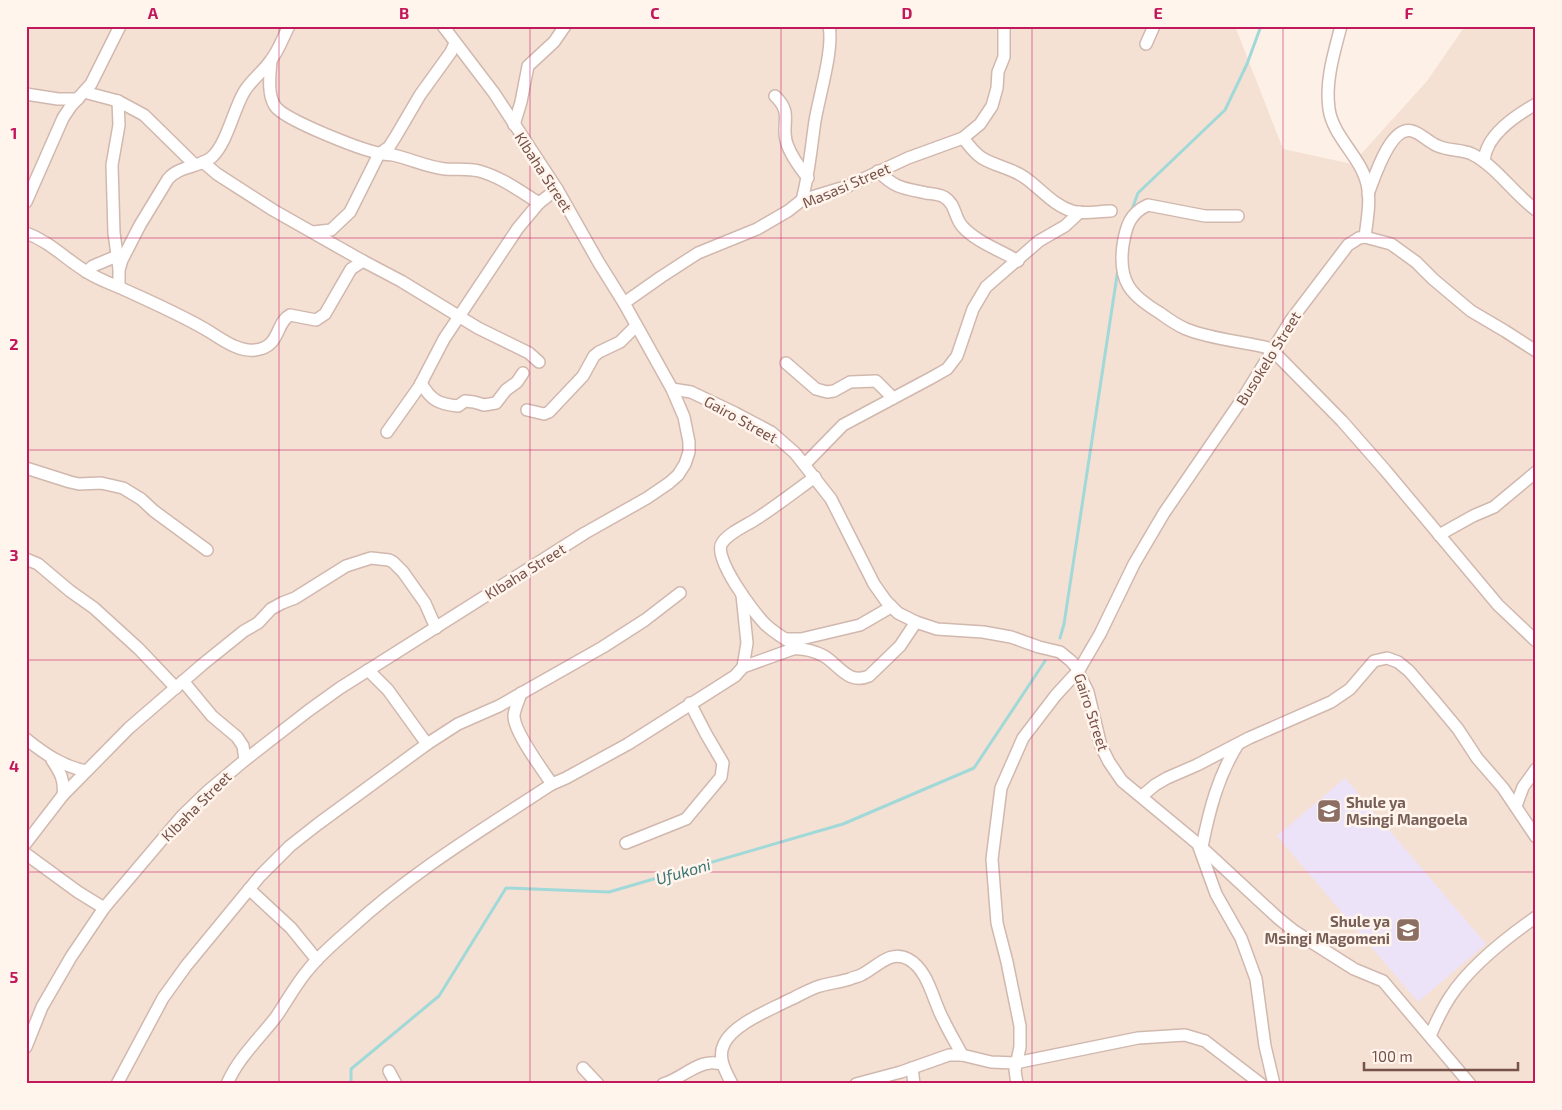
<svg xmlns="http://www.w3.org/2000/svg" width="1562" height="1110" font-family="'Exo 2',sans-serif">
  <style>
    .residential { fill: #f5e0d4 }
    .education { fill: #ede3f9 }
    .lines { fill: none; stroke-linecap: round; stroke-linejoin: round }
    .stream { stroke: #a0d9d8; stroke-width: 3 }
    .street-casing { stroke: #d1b8ae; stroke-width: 14 }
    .street { stroke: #fff; stroke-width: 11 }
    .grid { fill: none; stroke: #c2185b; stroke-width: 1; stroke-opacity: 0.55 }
    .labels { text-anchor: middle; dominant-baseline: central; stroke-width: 5; stroke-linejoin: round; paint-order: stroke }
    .street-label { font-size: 15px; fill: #77524a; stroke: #fff5ed }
    .education-label { font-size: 15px; font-weight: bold; fill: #785e54; stroke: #fff5ed; text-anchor: start }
    .water-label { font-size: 16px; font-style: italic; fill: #3a7575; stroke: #fff5ed }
    .neatline { fill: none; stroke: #c2185b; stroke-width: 2 }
    .grid-label { font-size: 16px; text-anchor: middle; font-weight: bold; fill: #c2185b }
  </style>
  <rect width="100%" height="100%" fill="#fdf0e6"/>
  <path class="residential" d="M 26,26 L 1235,26 L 1283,149 L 1352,164 L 1427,81 L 1465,26 L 1536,26 L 1536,1084 L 26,1084 Z"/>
  <path class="education" d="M 1345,778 L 1486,944 L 1418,1002 L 1277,836 Z"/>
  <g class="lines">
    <g class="stream">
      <path d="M 1131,212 L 1138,193 L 1225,110 L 1247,64 L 1261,26"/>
      <path d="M 1060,638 L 1064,624 L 1118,269"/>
      <path d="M 351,1084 L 351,1069 L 439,996 L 506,888 L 609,892 L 843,824 L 974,768 L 1045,661"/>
    </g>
    <defs>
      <g id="street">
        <path d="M 1341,26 C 1334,53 1325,81 1329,109 C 1333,137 1361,157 1367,184 C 1371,201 1367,220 1365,237"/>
        <path d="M 1146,44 L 1154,26"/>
        <path d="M 271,61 C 270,74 267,94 275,106 C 284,120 360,149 378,153 C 383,155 388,154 393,155 C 411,159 427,167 445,169 C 456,170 467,168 479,171 C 501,177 520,191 539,203"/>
        <path d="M 84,92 L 118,101 L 144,115 L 194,164"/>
        <path d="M 26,94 L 58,99 L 78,99"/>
        <path d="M 775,96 C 794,114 780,124 787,144 C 791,156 800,168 808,178"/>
        <path d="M 118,101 L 119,125 L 112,165 L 114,233 L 119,269"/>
        <path d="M 514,125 L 521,102 L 528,66 L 554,42 L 565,26"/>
        <path d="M 963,138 C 969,145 974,153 982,158 C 995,166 1011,168 1024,177 C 1040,188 1053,205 1072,211 C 1084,215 1098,211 1111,211"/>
        <path d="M 1484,161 C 1486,135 1515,116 1536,104"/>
        <path d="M 203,162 L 217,174 L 273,210 L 363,261 L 401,281 L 478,328 L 529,353 L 539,362"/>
        <path d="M 878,171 C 895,188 902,188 926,193 C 932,194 939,194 944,197 C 956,204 954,217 962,226 C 976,242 1000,250 1018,261"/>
        <path d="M 1368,194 C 1374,179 1390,125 1412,131 C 1421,133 1429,143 1438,146 C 1449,151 1460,149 1472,154 C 1497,167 1513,193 1536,210"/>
        <path d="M 802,200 C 809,174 811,148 815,121 C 819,96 834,49 829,26"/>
        <path d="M 26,202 L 63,118 L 71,106 L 91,84 L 120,26"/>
        <path d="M 1238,216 L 1205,216 L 1148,205 C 1130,213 1126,226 1123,245 C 1118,281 1130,295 1160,313 C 1168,319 1177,325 1186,329 C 1211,339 1239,341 1265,347 L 1273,351 L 1342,421 L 1385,470 L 1498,605 L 1536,641"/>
        <path d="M 313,232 L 331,230 L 350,212 L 379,154 L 389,147 L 396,136 L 420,95 L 451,52 L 455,43"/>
        <path d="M 26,233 C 51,242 65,259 87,272 C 98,279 109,283 121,288 C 151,302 182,315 210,332 C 223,340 239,352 255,350 C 281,347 275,323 290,315 L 316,320 L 325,314 L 351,269 L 363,261"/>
        <path d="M 86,272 L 93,266 L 117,256"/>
        <path d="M 119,287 L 119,270 L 122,260 L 140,225 L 168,179 C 180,165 199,168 212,157 C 227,143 233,111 244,92 C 251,80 263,72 271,60 C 279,50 283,37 289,26"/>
        <path d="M 624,303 L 661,277 L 698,253 L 757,229 L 788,211 L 802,200 L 848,186 L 908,158 L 963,138 L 980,124 L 992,106 L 997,88 L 998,72 L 1004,57 L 1004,26"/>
        <path d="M 786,363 L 816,389 L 827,392 L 834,391 L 850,382 L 876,381 L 893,398"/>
        <path d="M 421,383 C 431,400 438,404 458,406 L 465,401 L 474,402 L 484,405 L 496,403 L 506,390 L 517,382 L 523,373"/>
        <path d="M 672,389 L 691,392 L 735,413 L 771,432 L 795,453 L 831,499 L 874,584 L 886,601 L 898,613 L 916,622 L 937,629 L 983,632 L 1011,637 L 1039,647 L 1060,652 L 1071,661 L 1079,670 L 1079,674 L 1088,692 L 1101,746 L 1109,762 L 1122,781 L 1198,844 L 1278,918 L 1294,931 L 1354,969 L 1383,981 L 1470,1084"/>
        <path d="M 527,410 L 544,414 L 549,412 L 583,376 L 594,356 L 599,352 L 620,342 L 636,326"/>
        <path d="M 387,432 L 419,387 L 444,339 L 518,228 L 539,203 L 557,189"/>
        <path d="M 805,464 L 843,425 L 931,378 L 947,369 L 957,356 L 973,309 L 986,287 L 1039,241 L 1065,226 L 1080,212"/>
        <path d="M 26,468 L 70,482 L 79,484 L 101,483 L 123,488 L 141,499 L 154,511 L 207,550"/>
        <path d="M 1439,535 L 1473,516 L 1494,507 L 1536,472"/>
        <path d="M 26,559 L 38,564 L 70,591 L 94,608 L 139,649 L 176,688"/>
        <path d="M 742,595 L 747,643 L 743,667"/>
        <path d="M 786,639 L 801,639 L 860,625 L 891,607"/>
        <path d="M 800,648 C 788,641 775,634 765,624 C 754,613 712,557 722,543 C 729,533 743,527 753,521 C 774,508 794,492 815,477"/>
        <path d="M 368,670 L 388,690 L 427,744"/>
        <path d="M 183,681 L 212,716 L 237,737 L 243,746 L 245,760"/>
        <path d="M 521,693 C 519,700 515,708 514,715 C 513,731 542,769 552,784"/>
        <path d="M 26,739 C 45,754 62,766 86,771"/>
        <path d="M 52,760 C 60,772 65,780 63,795"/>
        <path d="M 1142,796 L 1155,785 L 1167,778 L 1197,765 L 1249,738 L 1331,702 L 1350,689 L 1374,661 L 1387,658 L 1398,662 L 1409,671 L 1433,699 L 1458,729 L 1477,758 L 1503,788 L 1536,837"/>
        <path d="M 1516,806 L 1523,787 L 1536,769"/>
        <path d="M 26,843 L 63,795 L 129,728 L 203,664 L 244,631 L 258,623 L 271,609 L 282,603 L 295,598 L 346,566 L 371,558 L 389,560 L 393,562 L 403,572 L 425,603 L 436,628"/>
        <path d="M 626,843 L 686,819 L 721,777 L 723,763 L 706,734 L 690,703"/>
        <path d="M 1199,847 L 1216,894 L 1241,938 L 1256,979 L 1265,1046 L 1274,1084"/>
        <path d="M 1202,847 C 1209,811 1218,776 1238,744"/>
        <path d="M 26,854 L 78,892 L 104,908"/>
        <path d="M 249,889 L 291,928 L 317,960"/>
        <path d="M 1430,1036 C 1436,1022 1442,1009 1450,997 C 1470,966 1506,938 1536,917"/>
        <path d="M 26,1047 L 42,1007 L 71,957 L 104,908 L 182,816 L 208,791 L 245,760 L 308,711 L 340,688 L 585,533 L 647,498 L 669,483 L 678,475 L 685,464 L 689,452 L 689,442 L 684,417 L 672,389 L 624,303 L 599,263 L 557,189 L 494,93 L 443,26"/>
        <path d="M 583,1068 L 598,1084"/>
        <path d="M 912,1068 L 914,1084"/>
        <path d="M 389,1071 L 396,1084"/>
        <path d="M 117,1084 L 163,998 L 186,966 L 260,876 L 290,846 L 318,824 L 427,744 L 458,724 L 499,706 L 603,647 L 645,620 L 680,593"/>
        <path d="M 227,1084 C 238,1058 259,1039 276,1017 C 287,1001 296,984 308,970 C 320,955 335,942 349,930 C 410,873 482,830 552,784 L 566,778 L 628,744 L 735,676 L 743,667 L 793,649 C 804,648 814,651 824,656 C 839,665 848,685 869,676 L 900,646 L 916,622"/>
        <path d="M 663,1084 C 679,1080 694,1064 710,1063 C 714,1062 719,1064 722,1064"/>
        <path d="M 732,1084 C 726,1072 717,1058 724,1044 C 733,1024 770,1010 789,1000 C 799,996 809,989 820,986 C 830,983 840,982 850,979 C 853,977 857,977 861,975 C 876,968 890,949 908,959 C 929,970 933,1002 944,1021 C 949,1032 956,1043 962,1055"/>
        <path d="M 856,1084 L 901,1072 L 949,1055 L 962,1055 L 991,1062 L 1015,1063 L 1138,1038 L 1185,1035 L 1205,1041 L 1261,1084"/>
        <path d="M 1017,1084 L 1015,1070 L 1020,1047 L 1020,1026 L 1007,962 L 997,923 L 992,859 L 1001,788 L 1023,738 L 1056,695 L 1079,670 L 1100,634 L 1134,564 L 1164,513 L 1245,395 L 1291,320 L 1348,245 L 1359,238 L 1365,237 L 1391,244 L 1416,262 L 1433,279 L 1471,311 L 1505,331 L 1536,351"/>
      </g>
    </defs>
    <use href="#street" class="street-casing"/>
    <use href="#street" class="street"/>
  </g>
  <path class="grid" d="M 279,26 L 279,1084M 530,26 L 530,1084M 781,26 L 781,1084M 1032,26 L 1032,1084M 1283,26 L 1283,1084M 26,238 L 1536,238M 26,450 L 1536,450M 26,660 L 1536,660M 26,872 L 1536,872"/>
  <defs>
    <symbol id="school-square" viewBox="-11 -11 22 22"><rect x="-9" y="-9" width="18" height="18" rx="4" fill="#8d6e63" stroke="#fff5ed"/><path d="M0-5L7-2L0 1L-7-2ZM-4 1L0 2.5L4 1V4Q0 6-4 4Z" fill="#fff"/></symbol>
  </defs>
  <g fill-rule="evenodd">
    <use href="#school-square" x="1315" y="797" width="28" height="28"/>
    <use href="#school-square" x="1394" y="916" width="28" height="28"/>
  </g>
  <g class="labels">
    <g class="street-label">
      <text transform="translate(544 172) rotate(57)">KIbaha Street</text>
      <text transform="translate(846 185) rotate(-23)">Masasi Street</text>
      <text transform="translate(1268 358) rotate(-58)">Busokelo Street</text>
      <text transform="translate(741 419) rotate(29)">Gairo Street</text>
      <text transform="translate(525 571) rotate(-32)">KIbaha Street</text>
      <text transform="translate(1092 712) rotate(72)">Gairo Street</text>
      <text transform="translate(196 806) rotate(-45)">KIbaha Street</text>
    </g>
    <g class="education-label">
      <text x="1346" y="802">Shule ya<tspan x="1346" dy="17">Msingi Mangoela</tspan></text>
      <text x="1390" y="921" text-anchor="end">Shule ya<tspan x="1390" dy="17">Msingi Magomeni</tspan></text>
    </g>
    <g class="water-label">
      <text transform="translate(683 871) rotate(-16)">Ufukoni</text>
    </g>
  </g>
  <rect width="1562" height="1110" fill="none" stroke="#fff5ed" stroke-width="55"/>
  <path d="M1364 1062v8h154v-8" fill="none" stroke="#77524a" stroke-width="2.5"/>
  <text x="1372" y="1062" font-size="15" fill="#77524a" stroke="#fff5ed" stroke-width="4" paint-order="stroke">100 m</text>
  <rect x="28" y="28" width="1506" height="1054" class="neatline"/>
  <g class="grid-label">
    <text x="153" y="19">A</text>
    <text x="404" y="19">B</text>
    <text x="655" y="19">C</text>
    <text x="907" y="19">D</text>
    <text x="1158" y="19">E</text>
    <text x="1409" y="19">F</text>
    <text x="14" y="139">1</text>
    <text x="14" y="350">2</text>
    <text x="14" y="561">3</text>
    <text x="14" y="772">4</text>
    <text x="14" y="983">5</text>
  </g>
</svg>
